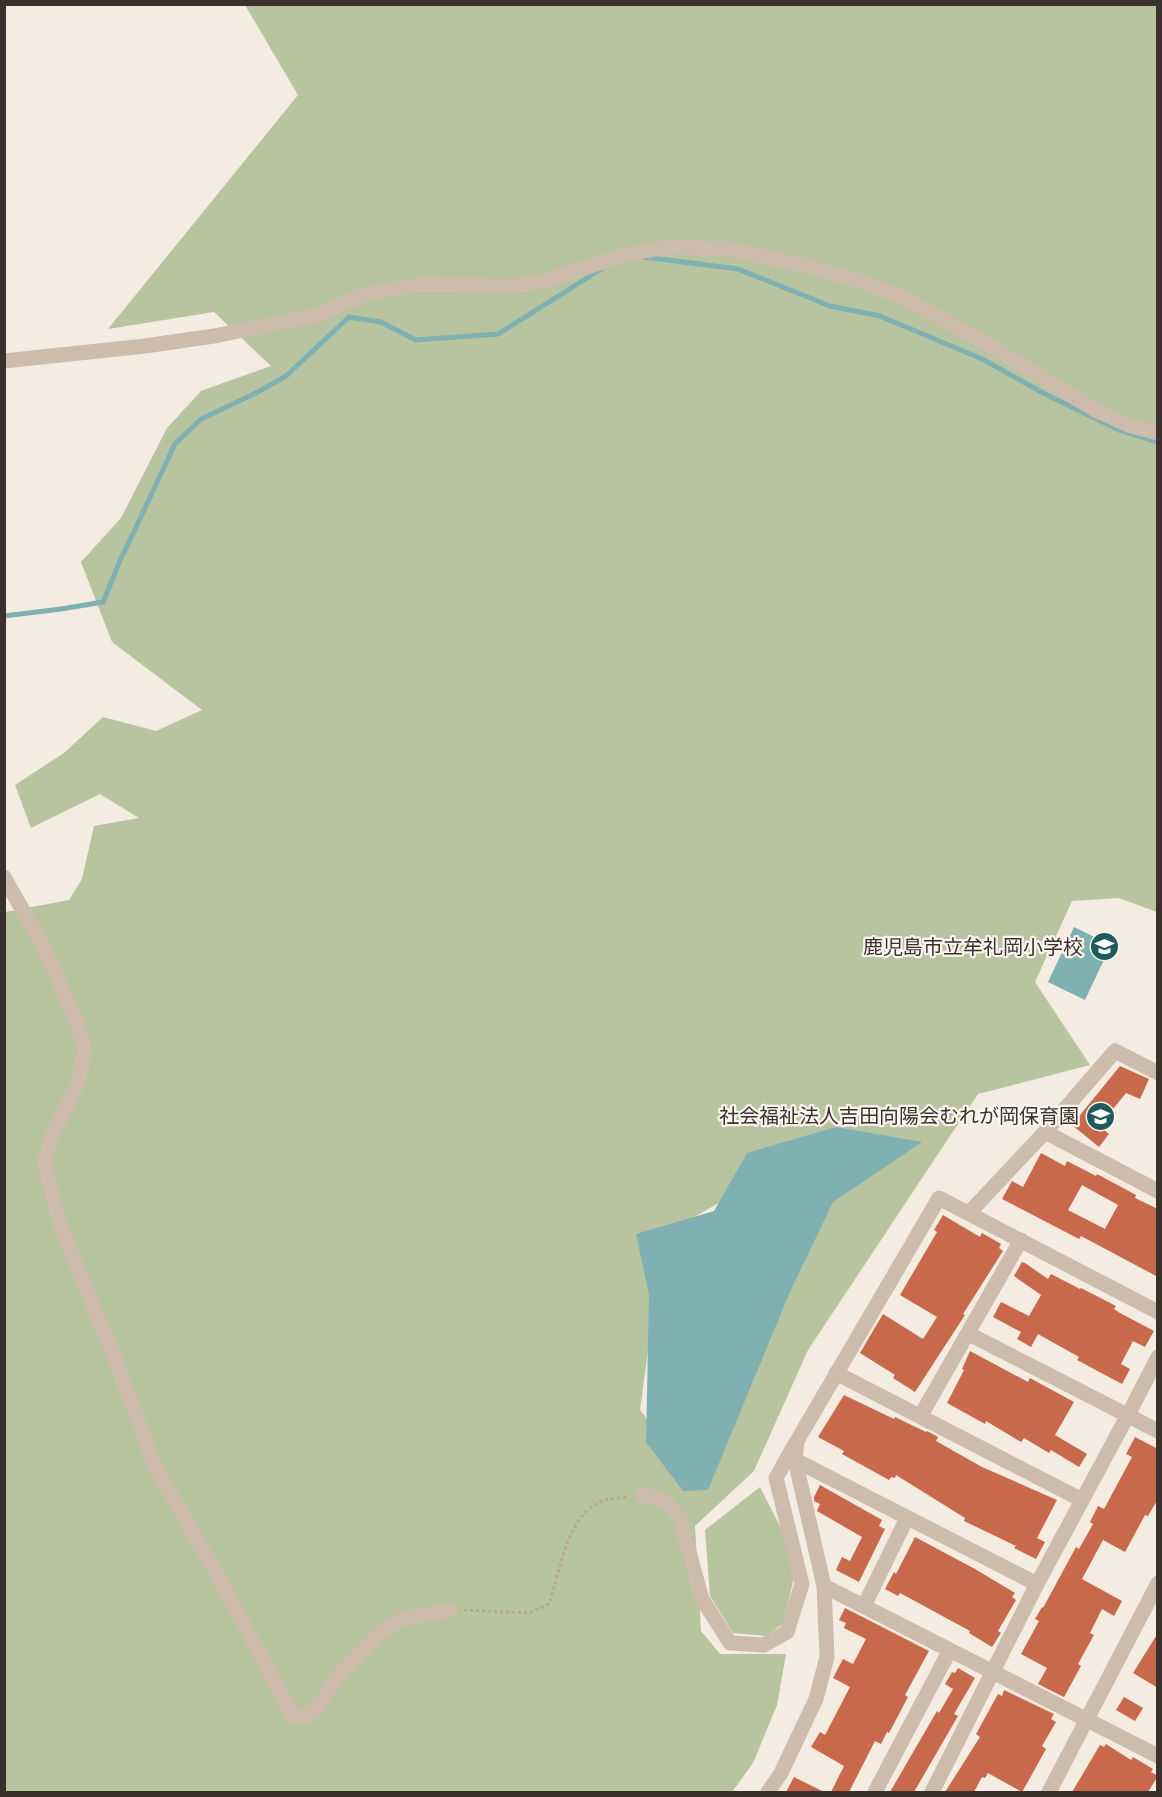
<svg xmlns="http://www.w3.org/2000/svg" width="1162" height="1797" font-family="'Fira Sans Condensed','Noto Sans JP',sans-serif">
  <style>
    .green { fill: #b8c4a0; fill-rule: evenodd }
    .water { fill: #7fb0b2 }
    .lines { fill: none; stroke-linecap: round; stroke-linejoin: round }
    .stream { stroke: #7fb0b2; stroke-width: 5 }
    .building { fill: #c8694b; fill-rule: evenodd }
    .path { stroke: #b9a596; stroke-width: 3; stroke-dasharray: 3 3; stroke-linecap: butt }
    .minor { stroke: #cdbbac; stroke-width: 15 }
    .labels { text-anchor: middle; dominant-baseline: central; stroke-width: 4.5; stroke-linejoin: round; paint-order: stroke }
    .poi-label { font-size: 20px; fill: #3b302b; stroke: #fbf5ee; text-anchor: end }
  </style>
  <rect width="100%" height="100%" fill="#f4ebe1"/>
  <g class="green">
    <path d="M 245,5 L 1157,5 L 1157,912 L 1119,898 L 1072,901 L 1035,982 L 1090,1065 L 978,1094 L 808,1350 L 754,1471 L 695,1526 L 701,1631 L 720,1654 L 786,1654 L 777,1705 L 753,1763 L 732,1792 L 5,1792 L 5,912 L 69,900 L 82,879 L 94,826 L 139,818 L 100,794 L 31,828 L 15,785 L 64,753 L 103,717 L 156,731 L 202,710 L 112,642 L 81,562 L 121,518 L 167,428 L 201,391 L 271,366 L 214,312 L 108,329 L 298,95 ZM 763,1178 L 697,1482 L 640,1410 L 664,1234 Z"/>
    <path d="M 760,1487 L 784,1534 L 794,1578 L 783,1624 L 766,1636 L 733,1633 L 710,1596 L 705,1530 Z"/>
  </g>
  <g class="water">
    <path d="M 1074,927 L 1111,945 L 1085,1000 L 1048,982 Z"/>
    <path d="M 836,1127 L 922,1142 L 833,1202 L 789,1294 L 708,1490 L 683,1491 L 646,1442 L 649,1295 L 636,1234 L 714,1211 L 747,1153 Z"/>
  </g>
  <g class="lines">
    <g class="stream">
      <path d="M 644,257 L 738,269 L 830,306 L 880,316 L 982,359 L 1045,394 L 1119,430 L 1158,442"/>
      <path d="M 4,616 L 61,609 L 103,602 L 120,561 L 175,444 L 201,419 L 256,393 L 286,376 L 349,317 L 381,322 L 416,340 L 498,334 L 603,268"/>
    </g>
  </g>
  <g class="building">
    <path d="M 1120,1066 L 1149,1079 L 1140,1099 L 1126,1093 L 1099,1126 L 1109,1134 L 1099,1147 L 1072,1125 Z"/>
    <path d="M 1041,1153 L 1065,1166 L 1067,1161 L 1096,1176 L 1097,1174 L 1136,1195 L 1135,1198 L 1158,1209 L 1158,1277 L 1081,1236 L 1079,1239 L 1002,1199 L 1012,1181 L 1023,1187 ZM 1082,1185 L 1118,1205 L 1105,1229 L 1068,1210 Z"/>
    <path d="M 943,1215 L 980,1237 L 982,1233 L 1001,1244 L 999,1248 L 1003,1251 L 963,1314 L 965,1315 L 915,1392 L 893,1378 L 895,1375 L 860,1353 L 883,1314 L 923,1339 L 937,1317 L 900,1295 L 937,1232 L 934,1230 Z"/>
    <path d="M 1022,1262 L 1025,1263 L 1048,1279 L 1051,1274 L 1080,1289 L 1081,1288 L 1116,1306 L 1114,1309 L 1120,1313 L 1154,1331 L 1145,1347 L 1133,1341 L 1121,1364 L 1130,1369 L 1122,1384 L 1077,1360 L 1079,1357 L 1038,1334 L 1031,1347 L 1017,1339 L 1021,1332 L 993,1317 L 1001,1302 L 1029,1316 L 1041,1295 L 1014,1276 Z"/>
    <path d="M 970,1351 L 1028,1382 L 1030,1378 L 1074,1402 L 1055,1435 L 1087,1454 L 1079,1467 L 1051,1450 L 1049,1453 L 1024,1438 L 1021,1442 L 986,1421 L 985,1424 L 947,1403 L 964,1370 L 962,1369 Z"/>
    <path d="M 844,1395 L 894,1419 L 895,1417 L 926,1432 L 927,1431 L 938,1437 L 936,1441 L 982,1467 L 1057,1500 L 1037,1538 L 1045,1542 L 1036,1559 L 1014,1548 L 1016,1546 L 964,1521 L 965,1518 L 896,1475 L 895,1478 L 891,1477 L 889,1480 L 842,1454 L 844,1451 L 818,1437 Z"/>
    <path d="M 1135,1437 L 1158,1449 L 1158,1499 L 1148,1516 L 1145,1515 L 1125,1552 L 1103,1540 L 1082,1579 L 1122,1601 L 1114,1616 L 1102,1609 L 1090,1633 L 1094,1635 L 1078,1664 L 1081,1666 L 1064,1697 L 1038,1684 L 1047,1668 L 1021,1654 L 1039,1621 L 1035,1619 L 1042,1607 L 1043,1608 L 1076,1547 L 1079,1549 L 1093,1524 L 1090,1522 L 1098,1506 L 1104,1509 L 1132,1457 L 1126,1454 Z"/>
    <path d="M 820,1485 L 882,1520 L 879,1526 L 885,1529 L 859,1582 L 836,1570 L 842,1557 L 850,1561 L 862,1537 L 817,1511 L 820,1504 L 814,1501 L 814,1497 Z"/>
    <path d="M 915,1537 L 975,1569 L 1015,1593 L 1012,1597 L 1016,1600 L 998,1631 L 1001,1633 L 992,1647 L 969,1633 L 970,1631 L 900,1593 L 898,1596 L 885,1589 L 894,1572 L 896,1574 Z"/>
    <path d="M 845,1608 L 929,1651 L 905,1695 L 908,1697 L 889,1733 L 887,1732 L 881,1744 L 875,1741 L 849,1792 L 831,1792 L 844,1766 L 811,1747 L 820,1732 L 825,1735 L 850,1687 L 833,1678 L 843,1659 L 853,1664 L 866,1639 L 844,1628 L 846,1623 L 839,1620 Z"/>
    <path d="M 1158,1633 L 1158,1688 L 1133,1673 Z"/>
    <path d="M 958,1668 L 975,1678 L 954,1714 L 958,1716 L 914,1792 L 890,1792 L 937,1711 L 939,1713 L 953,1689 L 945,1684 L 952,1672 L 955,1673 Z"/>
    <path d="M 1004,1690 L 1054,1714 L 1051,1719 L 1056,1722 L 1042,1746 L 1046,1749 L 1030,1778 L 1022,1792 L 988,1773 L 985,1778 L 982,1777 L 974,1792 L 945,1792 L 980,1737 L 976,1734 L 998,1694 L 1002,1696 Z"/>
    <path d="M 1124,1697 L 1143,1708 L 1135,1721 L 1116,1710 Z"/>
    <path d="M 1106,1744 L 1131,1760 L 1133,1757 L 1153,1769 L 1151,1772 L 1158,1776 L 1148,1792 L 1072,1792 L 1100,1745 L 1104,1747 Z"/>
    <path d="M 794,1777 L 824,1792 L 786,1792 Z"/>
  </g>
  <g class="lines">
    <path class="path" d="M 464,1610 L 529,1613 L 549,1604 C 561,1570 566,1513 605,1500 C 612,1498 621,1498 629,1497"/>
    <g class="minor">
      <path d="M 4,361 L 145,346 L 214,336 L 317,315 L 363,295 L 421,284 L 513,286 L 541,282 L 624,255 L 656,249 L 684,247 L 733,250 L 802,265 L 859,281 L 899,296 L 979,339 L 1097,411 L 1131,426 L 1158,433"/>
      <path d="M 4,877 L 43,946 L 76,1020 L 85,1049 L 78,1083 L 51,1138 L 44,1163 L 60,1225 L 116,1361 L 155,1466 L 228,1594 L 293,1717 L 306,1717 L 318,1706 L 339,1674 L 377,1636 L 401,1619 L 450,1610"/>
      <path d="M 1045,1132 L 1158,1191"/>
      <path d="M 969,1213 L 1045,1132 L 1115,1051 L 1158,1073"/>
      <path d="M 969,1334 L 1158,1431"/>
      <path d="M 836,1373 L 1082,1500"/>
      <path d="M 921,1415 L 1021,1240"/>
      <path d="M 795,1460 L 1037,1584"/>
      <path d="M 642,1495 L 665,1501 L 679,1516 L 702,1599 L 730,1643 L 764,1645 L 787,1632 L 802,1584 L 776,1478 L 795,1444"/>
      <path d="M 824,1586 L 1158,1756"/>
      <path d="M 864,1606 L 907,1518"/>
      <path d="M 768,1792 L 781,1773 L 816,1699 L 827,1657 L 824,1586 L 795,1460 L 797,1441 L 939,1198 L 1158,1312"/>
      <path d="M 875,1792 L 950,1650"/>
      <path d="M 932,1792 L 1037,1584 L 1128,1415 L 1158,1357"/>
      <path d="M 1049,1792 L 1158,1583"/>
    </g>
  </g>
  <defs>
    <symbol id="school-disc" viewBox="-11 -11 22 22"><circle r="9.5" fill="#1f5a5e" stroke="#fbf5ee"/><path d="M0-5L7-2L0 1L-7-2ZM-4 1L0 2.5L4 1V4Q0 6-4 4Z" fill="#fff"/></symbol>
  </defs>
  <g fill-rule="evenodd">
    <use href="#school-disc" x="1088" y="930" width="33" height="33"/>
    <use href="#school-disc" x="1084" y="1100" width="33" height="33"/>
  </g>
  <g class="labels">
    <g class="poi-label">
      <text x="1083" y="947">鹿児島市立牟礼岡小学校</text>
      <text x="1079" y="1116">社会福祉法人吉田向陽会むれが岡保育園</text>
    </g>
  </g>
  <rect width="1162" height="1797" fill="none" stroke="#3b302b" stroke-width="12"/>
</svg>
